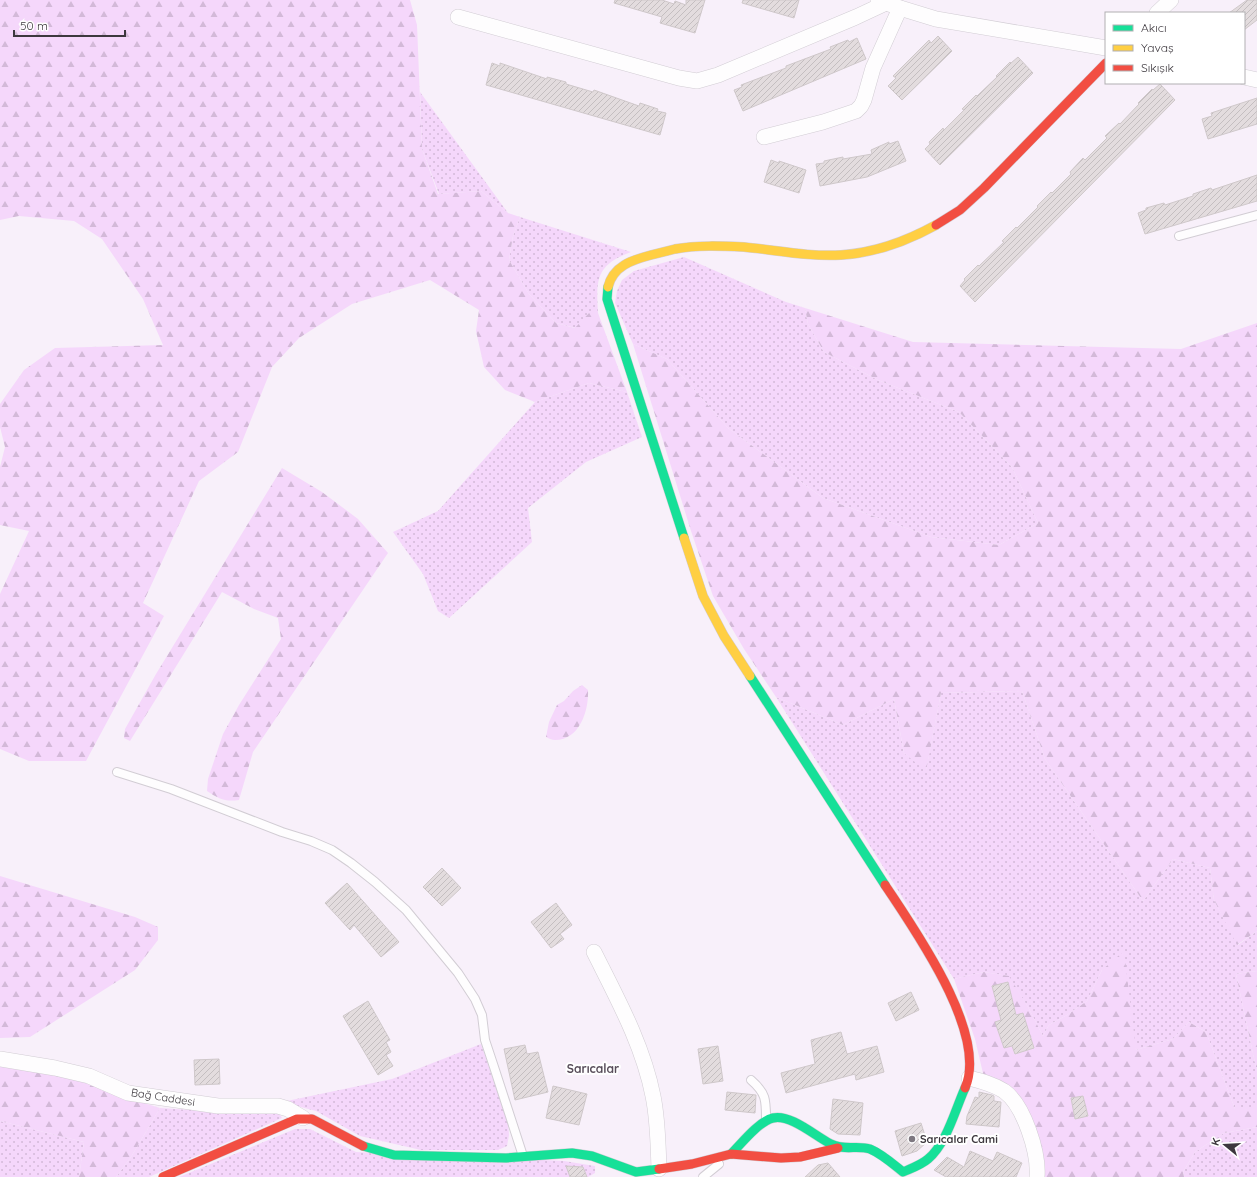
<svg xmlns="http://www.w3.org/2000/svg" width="1257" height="1177" font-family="Quicksand,sans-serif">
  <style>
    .grass { fill: url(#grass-dots) }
    .forest { fill: url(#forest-firs) }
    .building { fill: url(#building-hatch); stroke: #cfc8ca }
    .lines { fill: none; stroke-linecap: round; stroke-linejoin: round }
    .lane-casing { stroke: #d2cdd4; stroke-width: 10 }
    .street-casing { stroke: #d2cdd4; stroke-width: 16 }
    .fast-casing { stroke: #d2cdd4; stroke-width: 10 }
    .slow-casing { stroke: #d2cdd4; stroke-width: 10 }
    .jam-casing { stroke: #d2cdd4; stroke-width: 10 }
    .lane { stroke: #fefdfe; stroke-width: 8 }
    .street { stroke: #fefdfe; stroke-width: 15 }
    .fast { stroke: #16e098; stroke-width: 9 }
    .slow { stroke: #ffcf43; stroke-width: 9 }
    .jam { stroke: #f24e42; stroke-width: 9 }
    .poi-dot { fill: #7e7880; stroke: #fff; stroke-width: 1.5 }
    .labels { text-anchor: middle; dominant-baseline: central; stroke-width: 4; stroke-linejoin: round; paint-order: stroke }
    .street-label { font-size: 11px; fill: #3d383e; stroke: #fff }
    .poi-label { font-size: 11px; font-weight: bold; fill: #3d383e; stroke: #fff; text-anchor: start }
    .neighbourhood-label { font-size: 12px; font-weight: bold; fill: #574c59; stroke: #fff }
  </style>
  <defs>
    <pattern id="grass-dots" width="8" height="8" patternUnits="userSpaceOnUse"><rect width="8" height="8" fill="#f5d7fb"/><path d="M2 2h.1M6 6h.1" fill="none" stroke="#d3b9d8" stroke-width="1.8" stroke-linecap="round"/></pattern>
    <pattern id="forest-firs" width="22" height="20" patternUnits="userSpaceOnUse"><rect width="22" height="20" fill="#f5d7fb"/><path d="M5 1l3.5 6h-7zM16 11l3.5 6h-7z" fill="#d3b9d8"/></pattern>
    <pattern id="building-hatch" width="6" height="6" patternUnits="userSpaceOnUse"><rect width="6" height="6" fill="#e3dcde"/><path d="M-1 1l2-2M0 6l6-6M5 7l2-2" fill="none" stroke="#c4bec0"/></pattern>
  </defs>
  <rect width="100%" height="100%" fill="#f8f0fa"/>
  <g class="grass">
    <path d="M 420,92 L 508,213 L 481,191 L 439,194 L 422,149 Z"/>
    <path d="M 520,217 L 631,252 C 596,265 596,279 598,313 L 589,313 L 576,328 L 556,323 L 529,294 L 509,260 L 513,236 Z"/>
    <path d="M 684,257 L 786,302 L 805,308 L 808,324 L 824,352 L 878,380 L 959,412 L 1012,467 L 1038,523 L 999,545 L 931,537 L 823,498 L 728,428 L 667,359 L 633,344 L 615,303 L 617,291 L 622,280 L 634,271 Z"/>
    <path d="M 589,383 L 627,392 L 642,437 L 586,462 L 528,508 L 532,542 L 449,618 L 438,611 L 423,574 L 393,532 L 438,511 L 535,402 Z"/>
    <path d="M 1022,691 L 1045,759 L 1143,901 L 1173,859 L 1210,868 L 1214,900 L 1238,945 L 1257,931 L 1257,971 L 1236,974 L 1257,1072 L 1257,1109 L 1235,1109 L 1206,1032 L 1189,1022 L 1173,1039 L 1136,1050 L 1102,970 L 1087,1001 L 1067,1015 L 1049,1025 L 1043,1036 L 1028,1007 L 1008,976 L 984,972 L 954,979 L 776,697 L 843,725 L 894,699 L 904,753 L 926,770 L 941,693 Z"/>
    <path d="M 481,1044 L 508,1123 L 509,1135 L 507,1146 L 498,1150 L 421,1150 L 360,1136 L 316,1111 L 282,1102 L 392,1079 Z"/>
    <path d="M 160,1108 L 222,1112 L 277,1110 L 282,1118 L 149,1177 L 116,1177 L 131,1157 Z"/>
    <path d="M 0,1121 L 84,1142 L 79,1177 L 0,1177 Z"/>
    <path d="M 1257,1127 L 1257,1177 L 1184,1177 L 1183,1172 L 1195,1152 L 1224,1133 Z"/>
    <path d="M 295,1129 L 310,1129 L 356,1152 L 564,1161 L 595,1166 L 595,1173 L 588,1177 L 179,1177 Z"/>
  </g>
  <g class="forest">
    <path d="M 0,0 L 410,0 L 417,25 L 422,149 L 438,194 L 481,191 L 508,213 L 520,217 L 513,236 L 509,260 L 529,294 L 556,323 L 575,328 L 589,313 L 598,313 L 627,392 L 589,383 L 535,402 L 505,390 L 484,367 L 476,331 L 479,310 L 430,280 L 352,304 L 299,338 L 272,367 L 238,452 L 199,481 L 143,603 L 164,616 L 86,761 L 29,761 L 0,749 L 0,594 L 29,531 L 0,525 L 0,467 L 5,447 L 0,427 L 0,404 L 24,370 L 55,348 L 163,345 L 143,299 L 102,239 L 74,221 L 19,216 L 0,220 Z"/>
    <path d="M 805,308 L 913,342 L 1181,349 L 1257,323 L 1257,931 L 1237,945 L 1214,900 L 1210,868 L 1173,859 L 1143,901 L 1045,759 L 1022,691 L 941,693 L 926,771 L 904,753 L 894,699 L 843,725 L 776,697 L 744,649 L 713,596 L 691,531 L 633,344 L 667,359 L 728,428 L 823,498 L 931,537 L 999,545 L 1038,523 L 1012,467 L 959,412 L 878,380 L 824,352 L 808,324 Z"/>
    <path d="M 282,468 L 322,492 L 358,519 L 388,553 L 253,752 L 239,800 C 225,802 219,799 207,791 L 208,779 L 223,734 L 239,705 L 281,639 L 278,618 L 254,609 L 222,592 L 130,741 L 124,738 L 125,729 L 156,674 Z"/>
    <path d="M 582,685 L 588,690 C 589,710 580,740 555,740 C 552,740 548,738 546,737 L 549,722 L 557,705 L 564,701 L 573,691 Z"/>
    <path d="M 0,876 L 135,917 L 158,927 L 158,940 L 135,970 L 30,1037 L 0,1038 Z"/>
    <path d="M 1124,951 L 1136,1050 L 1173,1039 L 1189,1022 L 1206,1032 L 1235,1109 L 1257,1109 L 1257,1127 L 1224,1133 L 1195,1152 L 1183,1172 L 1184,1177 L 1037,1177 L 1017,1105 L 985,1082 L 975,1039 L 954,979 L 984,972 L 1009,976 L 1028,1007 L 1043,1036 L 1049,1025 L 1067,1015 L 1087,1001 L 1102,970 Z"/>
    <path d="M 1257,971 L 1257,1072 L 1236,974 Z"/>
    <path d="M 0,1065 L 67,1073 L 131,1099 L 160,1108 L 131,1157 L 116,1177 L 79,1177 L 84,1142 L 0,1121 Z"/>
  </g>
  <g class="building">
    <path d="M 615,0 L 662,0 L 674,4 L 675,1 L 686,5 L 686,0 L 705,0 L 695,33 L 660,23 L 662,17 L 614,3 Z"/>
    <path d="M 743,0 L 799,0 L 794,18 L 742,3 Z"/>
    <path d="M 1247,0 L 1257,0 L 1257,20 L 1244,30 L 1244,13 L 1229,13 Z"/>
    <path d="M 938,36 L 952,51 L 902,100 L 888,86 L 896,78 L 893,76 L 929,40 L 931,43 Z"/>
    <path d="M 857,38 L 866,59 L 743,111 L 734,90 L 742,87 L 741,85 L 786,68 L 786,66 L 831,49 L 830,47 L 848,40 L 849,42 Z"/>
    <path d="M 1018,57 L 1033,73 L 940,165 L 925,149 L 930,144 L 929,142 L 943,128 L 944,130 L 964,110 L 962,109 L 976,95 L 977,96 L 997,77 L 996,76 L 1010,62 L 1011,63 Z"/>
    <path d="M 492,63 L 500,66 L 500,63 L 547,79 L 547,77 L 566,82 L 566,84 L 593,92 L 594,90 L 639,106 L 640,103 L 658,109 L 657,111 L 666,113 L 660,135 L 486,85 Z"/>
    <path d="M 1160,84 L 1175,100 L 975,302 L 960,286 L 965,280 L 964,279 L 978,265 L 979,266 L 1004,242 L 1002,241 L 1016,227 L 1017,228 L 1038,207 L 1037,206 L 1051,192 L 1052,193 L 1071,174 L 1070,172 L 1083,158 L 1085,160 L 1107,138 L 1105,136 L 1119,123 L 1120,124 L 1139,104 L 1138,103 L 1152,89 L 1153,90 Z"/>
    <path d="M 1257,98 L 1257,124 L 1208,139 L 1202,119 L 1212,116 L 1211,113 Z"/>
    <path d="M 898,141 L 906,161 L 867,177 L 820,186 L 816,164 L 824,163 L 824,161 L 843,157 L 843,159 L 872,154 L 871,150 L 889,142 L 889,144 Z"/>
    <path d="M 771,160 L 779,163 L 779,161 L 806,170 L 799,193 L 764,182 Z"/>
    <path d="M 1257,175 L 1257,201 L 1145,234 L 1138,213 L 1146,210 L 1146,208 L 1164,203 L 1165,205 L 1193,196 L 1193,194 L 1211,188 L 1212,190 Z"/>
    <path d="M 442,868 L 461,888 L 442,906 L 423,887 Z"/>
    <path d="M 347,883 L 399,942 L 381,957 L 354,925 L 350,930 L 325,903 Z"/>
    <path d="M 556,903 L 572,925 L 560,934 L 564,939 L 551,948 L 531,922 Z"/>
    <path d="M 1008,982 L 1016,1015 L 1023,1013 L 1034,1048 L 1015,1054 L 1012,1046 L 1004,1048 L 995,1022 L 1001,1020 L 992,986 Z"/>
    <path d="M 911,992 L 919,1010 L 896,1021 L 888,1003 Z"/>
    <path d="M 368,1001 L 390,1040 L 386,1042 L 391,1052 L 386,1055 L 393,1066 L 378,1075 L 343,1016 Z"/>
    <path d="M 841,1032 L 847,1054 L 877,1046 L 884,1072 L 856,1080 L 855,1074 L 786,1093 L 781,1073 L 815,1064 L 811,1040 Z"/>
    <path d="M 525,1045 L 527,1054 L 538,1052 L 548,1092 L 515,1100 L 504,1049 Z"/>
    <path d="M 718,1046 L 723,1081 L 703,1084 L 698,1049 Z"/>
    <path d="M 219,1059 L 220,1084 L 195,1085 L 194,1060 Z"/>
    <path d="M 553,1086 L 587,1094 L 579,1125 L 546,1118 Z"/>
    <path d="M 727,1092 L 756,1095 L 755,1113 L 725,1110 Z"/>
    <path d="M 979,1092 L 992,1095 L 994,1096 L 994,1101 L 1001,1102 L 999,1127 L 966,1124 L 967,1116 L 973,1102 L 975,1097 L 979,1098 Z"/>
    <path d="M 1083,1096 L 1088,1116 L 1075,1119 L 1071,1098 Z"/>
    <path d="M 833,1099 L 863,1103 L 860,1135 L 838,1134 L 830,1129 Z"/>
    <path d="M 921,1123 L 927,1142 L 917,1151 L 902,1156 L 895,1131 Z"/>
    <path d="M 970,1151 L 993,1161 L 997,1152 L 1022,1163 L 1016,1177 L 946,1177 L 934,1170 L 947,1157 L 964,1167 Z"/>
    <path d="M 828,1163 L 840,1177 L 805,1177 L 818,1165 Z"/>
    <path d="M 566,1166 L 583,1167 L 587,1177 L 570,1177 Z"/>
  </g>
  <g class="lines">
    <defs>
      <g id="lane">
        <path d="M 1179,236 L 1257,215"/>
        <path d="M 117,772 L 171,789 L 282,832 L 311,841 L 332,850 L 351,863 L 375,882 L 406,910 L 458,973 L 475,999 L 482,1015 L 485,1040 L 494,1067 L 523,1156"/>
        <path d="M 751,1080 C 766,1093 766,1100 766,1118"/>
        <path d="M 703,1177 L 719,1164"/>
      </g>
      <g id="street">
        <path d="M 878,0 L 900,8 L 936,19 L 1106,48"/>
        <path d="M 1157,13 L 1171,0"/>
        <path d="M 458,17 L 679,78 L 697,81 L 718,75 L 856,17 L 886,3"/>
        <path d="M 1244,77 L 1257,80"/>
        <path d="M 764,137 L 823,122 L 856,111 L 861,106 L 864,100 L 873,68 L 900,8"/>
        <path d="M 594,952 C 617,998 643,1045 653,1096 C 658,1120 658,1144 659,1169"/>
        <path d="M 0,1059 L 55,1068 L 89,1076 L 128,1093 L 218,1106 L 278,1106 L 288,1109 L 303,1118"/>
        <path d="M 969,1078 C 981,1081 993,1084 1004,1091 C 1024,1105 1039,1153 1037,1177"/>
      </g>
      <g id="fast">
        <path d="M 608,287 L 607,299 L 684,538"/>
        <path d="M 750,676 L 885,885"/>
        <path d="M 363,1146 L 394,1155 L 506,1158 L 572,1153 L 592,1156 L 636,1172 L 659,1169"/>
        <path d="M 731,1154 C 741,1144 759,1121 773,1118 C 791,1114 815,1136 831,1144 C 844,1151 857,1145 870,1149 C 882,1154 893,1164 903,1172 C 912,1168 921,1165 928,1159 C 947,1143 955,1110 965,1088"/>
      </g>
      <g id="slow">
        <path d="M 608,287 C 613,266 632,260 651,255 C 659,253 667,251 675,249 C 697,245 721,246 744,247 C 776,250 809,257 841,255 C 874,253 907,241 936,225"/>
        <path d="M 684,538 L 703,596 L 724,636 L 750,676"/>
      </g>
      <g id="jam">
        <path d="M 936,225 L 960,210 L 984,188 L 1106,63"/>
        <path d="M 885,885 C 914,929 989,1034 965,1088"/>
        <path d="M 659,1169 L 692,1164 L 731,1154 L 781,1158 L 800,1157 L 838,1148"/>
        <path d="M 163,1177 L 297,1119 L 312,1119 L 363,1146"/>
      </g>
    </defs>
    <use href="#lane" class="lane-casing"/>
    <use href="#street" class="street-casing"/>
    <use href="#fast" class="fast-casing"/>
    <use href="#slow" class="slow-casing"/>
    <use href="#jam" class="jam-casing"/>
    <use href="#lane" class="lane"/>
    <use href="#street" class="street"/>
    <use href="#fast" class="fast"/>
    <use href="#slow" class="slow"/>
    <use href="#jam" class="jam"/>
  </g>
  <circle class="poi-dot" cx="912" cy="1139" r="4"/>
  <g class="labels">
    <g class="street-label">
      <text transform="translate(163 1097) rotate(9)">Bağ Caddesi</text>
    </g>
    <g class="poi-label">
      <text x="920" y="1139">Sarıcalar Cami</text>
    </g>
    <g class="neighbourhood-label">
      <text x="593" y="1068">Sarıcalar</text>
    </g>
  </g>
  <rect x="1105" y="12" width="140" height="72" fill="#ffffff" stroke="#b1afb2"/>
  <rect x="1113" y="25" width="20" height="6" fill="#16e098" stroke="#b1afb2"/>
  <text x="1141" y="32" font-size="12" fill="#3d383e">Akıcı</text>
  <rect x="1113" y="45" width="20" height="6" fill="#ffcf43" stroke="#b1afb2"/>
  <text x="1141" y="52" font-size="12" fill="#3d383e">Yavaş</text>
  <rect x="1113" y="65" width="20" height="6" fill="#f24e42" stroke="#b1afb2"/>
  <text x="1141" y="72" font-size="12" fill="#3d383e">Sıkışık</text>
  <g transform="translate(1225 1145) rotate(288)" stroke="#ffffff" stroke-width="3" paint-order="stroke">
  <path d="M0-3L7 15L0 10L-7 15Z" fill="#3d383e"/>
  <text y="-6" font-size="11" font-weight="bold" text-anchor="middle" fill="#3d383e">K</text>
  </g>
  <path d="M14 30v6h111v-6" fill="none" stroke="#3d383e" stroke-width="2"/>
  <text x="20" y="30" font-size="12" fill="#3d383e" stroke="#ffffff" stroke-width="3" paint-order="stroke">50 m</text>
</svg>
